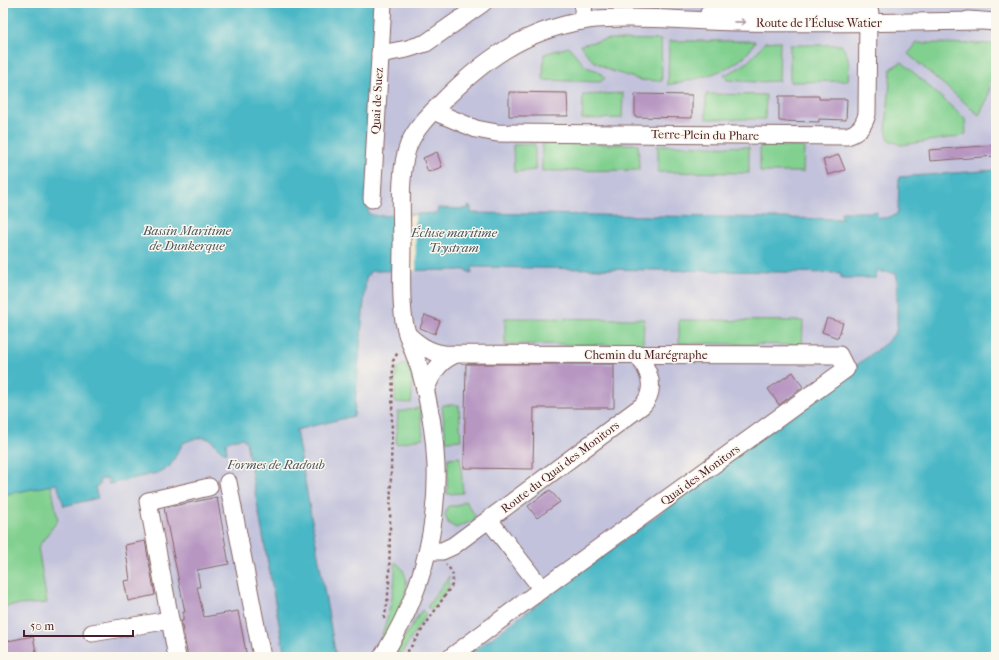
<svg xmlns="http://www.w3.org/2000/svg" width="999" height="660" font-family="'IM FELL French Canon',serif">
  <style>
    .industrial { fill: #c2c2dc }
    .green { fill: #81d090; stroke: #66785e }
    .water { fill: #4ab7c6; stroke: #4a6b78 }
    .pier { fill: #f4e4cb }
    .building { fill: #b797c2 }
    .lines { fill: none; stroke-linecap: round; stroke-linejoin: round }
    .minor-casing { stroke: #866463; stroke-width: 19 }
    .path { stroke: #866463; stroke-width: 2.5; stroke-dasharray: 3 3; stroke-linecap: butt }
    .minor { stroke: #fff; stroke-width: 17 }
    .oneway { stroke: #ae9aa0 }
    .labels { text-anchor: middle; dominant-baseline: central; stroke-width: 3; stroke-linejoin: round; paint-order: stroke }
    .street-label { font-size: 12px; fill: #4a1f2b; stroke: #fbf7ec }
    .water-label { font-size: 13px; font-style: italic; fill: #4a5461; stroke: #fbf7ec }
  </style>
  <rect width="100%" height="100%" fill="#fbf7ec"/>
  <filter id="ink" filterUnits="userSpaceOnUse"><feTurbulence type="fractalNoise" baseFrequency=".025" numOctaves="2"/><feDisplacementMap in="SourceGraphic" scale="8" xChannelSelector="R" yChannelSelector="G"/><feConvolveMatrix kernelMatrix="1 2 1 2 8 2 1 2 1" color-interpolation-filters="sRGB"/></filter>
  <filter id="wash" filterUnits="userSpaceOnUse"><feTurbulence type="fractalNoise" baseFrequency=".012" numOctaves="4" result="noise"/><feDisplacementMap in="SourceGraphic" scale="16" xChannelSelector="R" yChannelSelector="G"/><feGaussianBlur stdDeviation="0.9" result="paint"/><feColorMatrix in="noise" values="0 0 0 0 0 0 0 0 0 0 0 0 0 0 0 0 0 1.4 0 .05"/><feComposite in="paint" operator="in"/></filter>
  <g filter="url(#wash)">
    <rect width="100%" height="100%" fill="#f4e4cb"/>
    <path class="industrial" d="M 380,3 L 996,3 L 996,170 L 899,177 L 898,211 L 896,215 L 885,218 L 877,218 L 876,212 L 842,212 L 841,278 L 876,278 L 876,272 L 889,272 L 896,274 L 897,328 L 895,333 L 886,343 L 666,509 L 466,657 L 3,657 L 3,495 L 57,484 L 64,506 L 97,498 L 95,487 L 99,480 L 108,477 L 109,484 L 157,473 L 170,466 L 183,443 L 197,439 L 207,438 L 212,441 L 219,450 L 227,453 L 226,443 L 230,440 L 354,416 L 366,278 L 371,271 L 388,271 L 388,216 L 373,215 L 369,214 L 368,209 Z"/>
    <g class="green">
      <path d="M 609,39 L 661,40 L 662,81 L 640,80 L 609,70 L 592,60 L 580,45 Z"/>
      <path d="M 669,41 L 755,41 C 743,71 696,79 668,85 Z"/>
      <path d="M 780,41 L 779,81 L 756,82 L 727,80 L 724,75 C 746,66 751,60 765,42 Z"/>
      <path d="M 917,43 L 996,44 L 996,76 L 990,81 L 988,98 L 979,115 L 908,54 Z"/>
      <path d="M 790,45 L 841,45 C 851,57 849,67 848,81 L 790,82 Z"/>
      <path d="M 569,47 L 586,67 L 598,71 L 605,78 L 600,82 L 543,80 L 544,54 Z"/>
      <path d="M 902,62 L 965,119 L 966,134 L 956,137 L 901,145 L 889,140 L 886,130 L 891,68 Z"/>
      <path d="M 623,93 L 622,118 L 582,119 L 583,95 Z"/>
      <path d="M 706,94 L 766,95 L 765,119 L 706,119 Z"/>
      <path d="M 535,144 L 535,170 L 514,172 L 513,145 Z"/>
      <path d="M 542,144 L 638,144 L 639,170 L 542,171 Z"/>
      <path d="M 658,145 L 749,147 L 749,173 L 658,172 Z"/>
      <path d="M 760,146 L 804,147 L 803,172 L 760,172 Z"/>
      <path d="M 505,318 L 644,319 L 643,345 L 505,344 Z"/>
      <path d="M 679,320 L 803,321 L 802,345 L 679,343 Z"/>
      <path d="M 405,364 L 412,375 L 412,395 L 411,403 L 395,402 L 396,369 Z"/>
      <path d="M 442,405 L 459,405 L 461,440 L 446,441 Z"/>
      <path d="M 420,408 L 423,438 L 396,444 L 398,412 Z"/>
      <path d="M 460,457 L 463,493 L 447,494 L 448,458 Z"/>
      <path d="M 51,485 L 58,520 L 38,547 L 47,603 L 3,606 L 3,495 Z"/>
      <path d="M 465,501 L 475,515 L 474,520 L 456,528 L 448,523 L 445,515 L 448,506 L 457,506 Z"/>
      <path d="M 395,562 C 422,581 394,619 383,641 L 381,638 C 389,613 396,589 395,562 Z"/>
      <path d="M 449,576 L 449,586 L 431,610 L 427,607 Z"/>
      <path d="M 422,610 L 426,614 L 400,656 L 396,650 Z"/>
    </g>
    <path class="water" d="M 3,3 L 380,3 L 368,209 L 369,214 L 377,216 L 437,213 L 438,208 L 468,209 L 468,206 L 471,207 L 471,213 L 842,219 L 841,212 L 877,212 L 877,218 L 885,218 L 896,215 L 898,211 L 899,177 L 996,170 L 996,645 L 979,657 L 466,657 L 666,509 L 886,343 L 895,333 L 897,328 L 897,277 L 896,274 L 889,272 L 876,272 L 876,278 L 841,278 L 841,273 L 472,267 L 472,273 L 468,272 L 468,270 L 371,271 L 366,278 L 354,416 L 296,430 L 336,657 L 285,657 L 246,442 L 243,438 L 230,440 L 226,443 L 227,453 C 218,450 218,447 212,441 C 203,434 192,440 183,443 L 170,466 L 157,473 L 109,484 L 108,478 L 99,480 L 100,485 L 95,487 L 98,498 L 64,506 L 57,484 L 3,495 Z"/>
    <path class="pier" d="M 396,215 L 415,215 L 416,271 L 397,271 Z"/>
    <g id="blocks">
      <g class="building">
        <path d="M 509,92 L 567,93 L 568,116 L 509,116 Z"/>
        <path d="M 635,94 L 692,95 L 692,118 L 635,117 Z"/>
        <path d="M 779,96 L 819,96 L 819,99 L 847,99 L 846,120 L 819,119 L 819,122 L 779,121 Z"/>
        <path d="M 996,145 L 996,156 L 930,161 L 929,150 Z"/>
        <path d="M 437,152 L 442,167 L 428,172 L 423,158 Z"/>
        <path d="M 839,155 L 845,170 L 828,175 L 823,160 Z"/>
        <path d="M 425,315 L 440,321 L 435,334 L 420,328 Z"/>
        <path d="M 827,318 L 843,323 L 838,338 L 822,332 Z"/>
        <path d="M 466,364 L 614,364 L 614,408 L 534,408 L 533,469 L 464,468 Z"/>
        <path d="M 793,372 L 803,387 L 779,405 L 768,389 Z"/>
        <path d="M 550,490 L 560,502 L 537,518 L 528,506 Z"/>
        <path d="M 217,497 L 229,564 L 197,570 L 200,587 L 197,587 L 204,617 L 238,611 L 247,657 L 188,657 L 181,621 L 183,621 L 183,612 L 185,612 L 164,508 Z"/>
        <path d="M 145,541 L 155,595 L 128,601 L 124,581 L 130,580 L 125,545 Z"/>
        <path d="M 33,636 L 37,657 L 3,657 L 3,642 Z"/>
      </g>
    </g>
  </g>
  <g filter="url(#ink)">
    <use href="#blocks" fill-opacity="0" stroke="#866463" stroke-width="1"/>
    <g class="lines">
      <defs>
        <g id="minor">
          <path d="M 709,13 C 763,7 816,9 870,13"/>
          <path d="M 968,20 L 996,22"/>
          <path d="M 582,21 L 584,3"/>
          <path d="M 380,54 L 407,49 L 426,43 L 483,3"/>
          <path d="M 433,111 L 476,129 L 497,133 L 847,136 C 858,133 864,126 867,114 L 868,13"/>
          <path d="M 372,199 L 383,3"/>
          <path d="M 407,334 C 418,344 428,352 444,354 L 839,355 L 846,369 L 542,589 L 451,657"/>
          <path d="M 425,391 C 431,375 438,362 454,355"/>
          <path d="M 228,482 L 262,657"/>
          <path d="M 489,520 L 542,589"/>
          <path d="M 428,551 L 442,551 L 453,546 L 643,405 C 657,389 649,369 637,355"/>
          <path d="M 92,633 L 170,620"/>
          <path d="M 177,657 L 148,501 L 209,487"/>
          <path d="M 382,657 C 419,600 438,534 436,466 C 435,434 429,401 420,370 C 415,354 407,338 404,321 C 400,297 402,271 402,246 C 402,217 398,171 409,144 C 416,128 429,115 441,103 C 483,60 522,32 582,21 C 597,18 612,18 628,18 C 664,18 701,21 737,22 C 817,24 898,22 978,21"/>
        </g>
      </defs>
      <use href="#minor" class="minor-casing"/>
      <g class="path">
        <path d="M 384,619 L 387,605 L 389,584 L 393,361 L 398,352"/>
        <path d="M 404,657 L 452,585 C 454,576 453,571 446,565"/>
      </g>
      <use href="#minor" class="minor"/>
    </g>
    <defs><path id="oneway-shaft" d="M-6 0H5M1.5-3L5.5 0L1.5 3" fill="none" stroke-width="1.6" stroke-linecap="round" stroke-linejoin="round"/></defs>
    <use class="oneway" href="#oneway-shaft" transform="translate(740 22) rotate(1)"/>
  </g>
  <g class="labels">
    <g class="street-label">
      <text x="819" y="23">Route de l'Écluse Watier</text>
      <text transform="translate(377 101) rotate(-87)">Quai de Suez</text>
      <text transform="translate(705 135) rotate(1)">Terre-Plein du Phare</text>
      <text x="646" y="355">Chemin du Marégraphe</text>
      <text transform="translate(560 467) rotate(-37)">Route du Quai des Monitors</text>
      <text transform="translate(700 475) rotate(-36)">Quai des Monitors</text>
    </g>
    <g class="water-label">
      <text x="187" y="230">Bassin Maritime<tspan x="187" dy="15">de Dunkerque</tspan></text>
      <text x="454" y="232">Écluse maritime<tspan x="454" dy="15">Trystram</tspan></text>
      <text x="276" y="464">Formes de Radoub</text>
    </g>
  </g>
  <rect width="999" height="660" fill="none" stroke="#fbf7ec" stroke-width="16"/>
  <path d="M24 630v6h109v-6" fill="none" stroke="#4a1f2b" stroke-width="2"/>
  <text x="30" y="630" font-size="12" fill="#4a1f2b" stroke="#fbf7ec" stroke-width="3" paint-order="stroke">50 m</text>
</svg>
